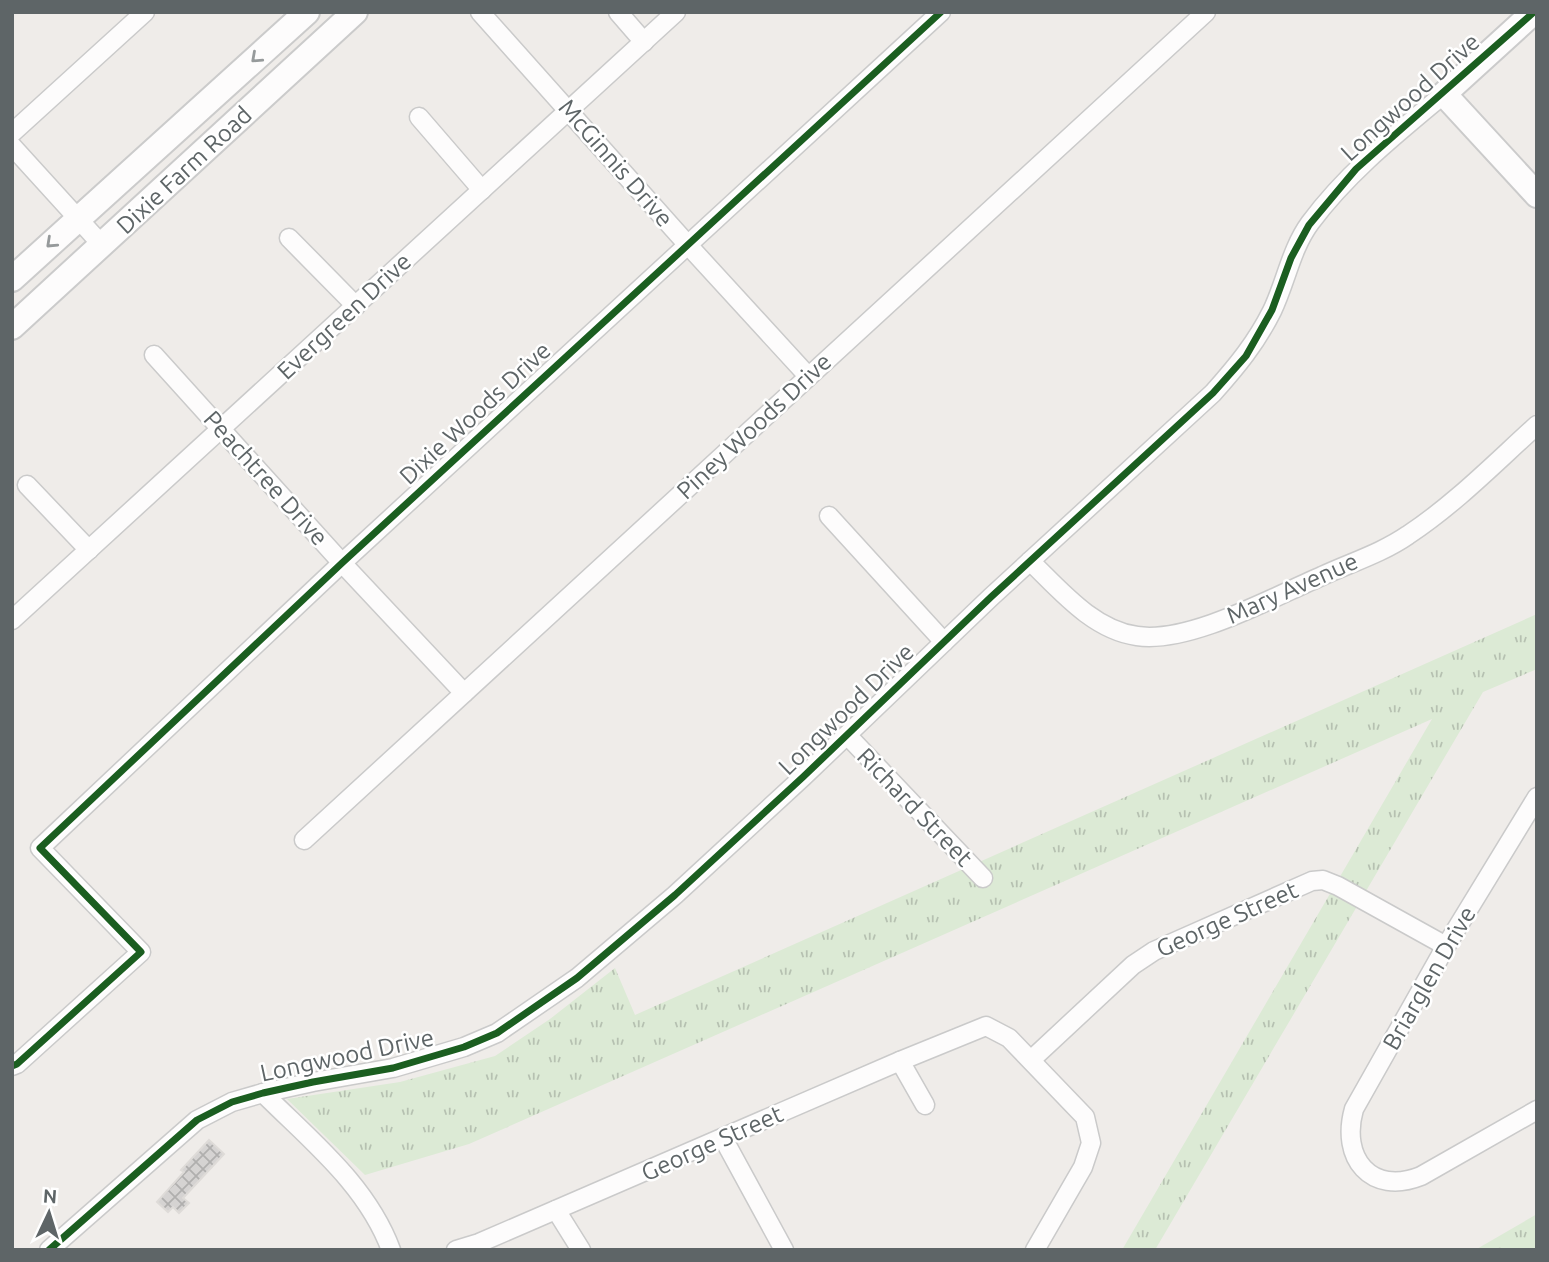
<svg xmlns="http://www.w3.org/2000/svg" width="1549" height="1262" font-family="Ubuntu,sans-serif">
  <style>
    .grass { fill: url(#grass-tufts) }
    .building { fill: url(#building-cross-hatch); stroke: #dedbd8; stroke-width: 2 }
    .lines { fill: none; stroke-linecap: round; stroke-linejoin: round }
    .street-casing { stroke: #cacaca; stroke-width: 21 }
    .secondary-casing { stroke: #cbcbcb; stroke-width: 28 }
    .street { stroke: #fdfcfc; stroke-width: 18 }
    .secondary { stroke: #fdfcfc; stroke-width: 24 }
    .cycleway-casing { stroke: #fff; stroke-width: 11 }
    .cycleway { stroke: #1b5e20; stroke-width: 7 }
    .oneway { stroke: #969a9b }
    .labels { text-anchor: middle; dominant-baseline: central; stroke-width: 5; stroke-linejoin: round; paint-order: stroke }
    .street-label { font-size: 24px; fill: #5e6567; stroke: #fff }
  </style>
  <defs>
    <pattern id="grass-tufts" width="24" height="20" patternUnits="userSpaceOnUse" patternTransform="scale(1.75)"><rect width="24" height="20" fill="#dcead5"/><path d="M3 7l-1-3M5 7V3M7 7l1-3M15 17l-1-3M17 17v-4M19 17l1-3" fill="none" stroke="#b6c1b1"/></pattern>
    <pattern id="building-cross-hatch" width="8" height="8" patternUnits="userSpaceOnUse" patternTransform="scale(1.75)"><rect width="8" height="8" fill="#d5d3d2"/><path d="M0 0l8 8M0 8l8-8" fill="none" stroke="#b0afae"/></pattern>
  </defs>
  <rect width="100%" height="100%" fill="#efece9"/>
  <g class="grass">
    <path d="M 1537,614 L 1537,669 L 1483,692 L 1155,1250 L 1122,1250 L 1432,719 L 469,1144 L 365,1175 L 287,1099 L 400,1082 L 495,1056 L 550,1019 L 615,968 L 635,1015 Z"/>
    <path d="M 1537,1214 L 1537,1250 L 1475,1250 Z"/>
  </g>
  <path class="building" d="M 209,1140 L 224,1154 L 183,1198 L 189,1203 L 179,1213 L 173,1207 L 168,1212 L 157,1202 L 184,1172 L 181,1170 Z"/>
  <g class="lines">
    <defs>
      <g id="street">
        <path d="M 480,12 L 687,244 L 808,376"/>
        <path d="M 618,12 L 644,42"/>
        <path d="M 419,117 L 482,190"/>
        <path d="M 12,133 L 145,12"/>
        <path d="M 12,146 L 102,245"/>
        <path d="M 289,238 L 356,306"/>
        <path d="M 154,355 L 342,563 L 464,693"/>
        <path d="M 27,485 L 89,550"/>
        <path d="M 829,516 L 944,642"/>
        <path d="M 1030,561 C 1060,590 1093,630 1137,636 C 1189,644 1273,597 1322,576 C 1350,563 1382,553 1408,535 C 1455,504 1495,463 1537,425"/>
        <path d="M 12,620 L 676,12"/>
        <path d="M 847,735 L 983,878"/>
        <path d="M 1537,797 L 1446,946 L 1354,1109 C 1340,1158 1371,1196 1421,1176 L 1537,1110"/>
        <path d="M 304,840 L 1206,12"/>
        <path d="M 1031,1060 L 1133,965 L 1154,951 L 1312,881 L 1323,880 L 1338,886 L 1446,946"/>
        <path d="M 900,1061 L 925,1105"/>
        <path d="M 12,1066 L 17,1064 L 141,952 L 40,848 L 342,563 L 941,12"/>
        <path d="M 263,1093 C 311,1141 367,1185 391,1250"/>
        <path d="M 723,1138 L 784,1250"/>
        <path d="M 556,1210 L 581,1250"/>
        <path d="M 49,1250 L 197,1120 L 232,1102 L 263,1093 L 313,1082 L 393,1068 L 464,1047 L 497,1033 L 577,978 L 675,895 L 803,777 L 991,597 L 1213,393 C 1237,366 1256,343 1272,311 C 1286,282 1291,249 1310,223 C 1347,173 1396,134 1444,94"/>
        <path d="M 456,1250 L 479,1243 L 900,1061 L 986,1026 L 1009,1038 L 1085,1117 L 1091,1143 L 1083,1167 L 1035,1250"/>
      </g>
      <g id="secondary">
        <path d="M 1534,12 L 1444,94 L 1537,195"/>
        <path d="M 12,279 L 307,12"/>
        <path d="M 12,327 L 355,12"/>
      </g>
    </defs>
    <use href="#street" class="street-casing"/>
    <use href="#secondary" class="secondary-casing"/>
    <use href="#street" class="street"/>
    <use href="#secondary" class="secondary"/>
    <defs>
      <g id="cycleway">
        <path d="M 12,1066 L 17,1064 L 141,952 L 40,848 L 342,563 L 941,12"/>
        <path d="M 49,1250 L 197,1120 L 232,1102 L 263,1093 L 313,1082 L 393,1068 L 464,1047 L 497,1033 L 577,978 L 675,895 L 803,777 L 991,597 L 1213,393 L 1246,356 L 1272,310 L 1291,258 L 1309,225 L 1356,169 L 1534,12"/>
      </g>
    </defs>
    <use href="#cycleway" class="cycleway-casing"/>
    <use href="#cycleway" class="cycleway"/>
  </g>
  <defs><path id="oneway-chevron" d="M-2-3.5L2.5 0L-2 3.5" fill="none" stroke-width="1.6" stroke-linecap="round" stroke-linejoin="round" transform="scale(1.75)"/></defs>
  <g class="oneway">
    <use href="#oneway-chevron" transform="translate(256 58) rotate(138)"/>
    <use href="#oneway-chevron" transform="translate(51 243) rotate(137)"/>
  </g>
  <g class="labels">
    <g class="street-label">
      <text transform="translate(1410 97) rotate(-42)">Longwood Drive</text>
      <text transform="translate(616 163) rotate(49)">McGinnis Drive</text>
      <text transform="translate(184 170) rotate(-43)">Dixie Farm Road</text>
      <text transform="translate(344 316) rotate(-43)">Evergreen Drive</text>
      <text transform="translate(475 413) rotate(-43)">Dixie Woods Drive</text>
      <text transform="translate(754 426) rotate(-43)">Piney Woods Drive</text>
      <text transform="translate(266 478) rotate(48)">Peachtree Drive</text>
      <text transform="translate(1292 588) rotate(-24)">Mary Avenue</text>
      <text transform="translate(846 709) rotate(-44)">Longwood Drive</text>
      <text transform="translate(915 807) rotate(46)">Richard Street</text>
      <text transform="translate(1227 919) rotate(-24)">George Street</text>
      <text transform="translate(1429 978) rotate(-60)">Briarglen Drive</text>
      <text transform="translate(347 1055) rotate(-12)">Longwood Drive</text>
      <text transform="translate(712 1143) rotate(-24)">George Street</text>
    </g>
  </g>
  <rect width="1549" height="1262" fill="none" stroke="#5e6567" stroke-width="28"/>
  <g transform="translate(49 1213) rotate(4)" stroke="#ffffff" stroke-width="5" paint-order="stroke">
  <path d="M0-5L12 26L0 18L-12 26Z" fill="#5e6567"/>
  <text y="-10" font-size="19" font-weight="bold" text-anchor="middle" fill="#5e6567">N</text>
  </g>
</svg>
